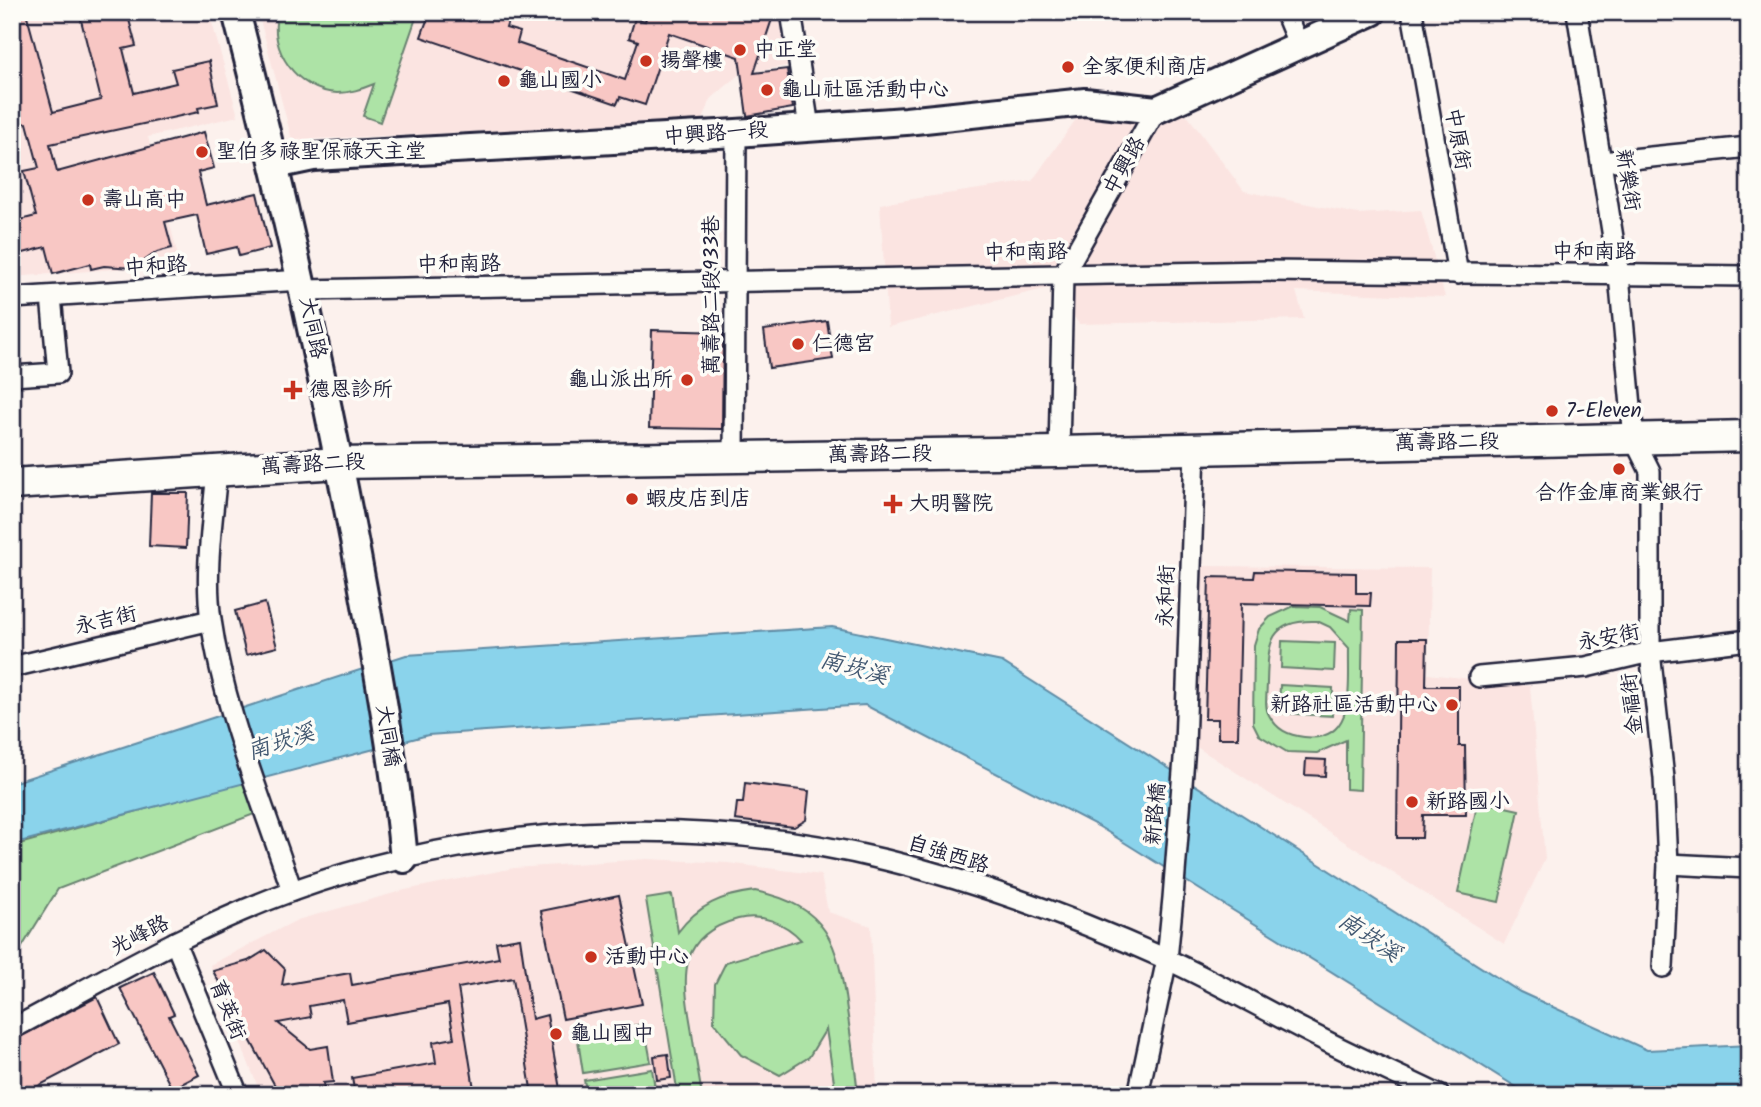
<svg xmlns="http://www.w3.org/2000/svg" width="1761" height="1107" font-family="Kalam,'LXGW WenKai TC',sans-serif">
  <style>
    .built { fill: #fbe4e1 }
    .green { fill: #ade3a6; stroke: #688270; stroke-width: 2; fill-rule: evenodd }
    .water { fill: #8ad3eb; stroke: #608ca5; stroke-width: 2 }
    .building { fill: #f8c7c4; stroke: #22223b; stroke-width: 2 }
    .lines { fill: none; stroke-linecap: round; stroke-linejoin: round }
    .street-casing { stroke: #22223b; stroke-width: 24 }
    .secondary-casing { stroke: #22223b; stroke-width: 32 }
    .primary-casing { stroke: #22223b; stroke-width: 35 }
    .street { stroke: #fdfcf7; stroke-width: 19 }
    .secondary { stroke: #fdfcf7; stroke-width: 26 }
    .primary { stroke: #fdfcf7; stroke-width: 30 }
    .poi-dot { fill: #c8321e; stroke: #fdfcf7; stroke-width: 2.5 }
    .labels { text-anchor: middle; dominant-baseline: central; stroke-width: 7; stroke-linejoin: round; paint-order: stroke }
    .poi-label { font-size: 21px; fill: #22223b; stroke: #fdfcf7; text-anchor: start }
    .street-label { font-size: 21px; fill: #22223b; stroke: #fdfcf7 }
    .water-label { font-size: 23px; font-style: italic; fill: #415770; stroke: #fdfcf7 }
  </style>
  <rect width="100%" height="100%" fill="#fcf1ed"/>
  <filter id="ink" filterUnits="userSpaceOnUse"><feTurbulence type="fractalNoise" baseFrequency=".0143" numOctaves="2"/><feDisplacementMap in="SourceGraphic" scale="14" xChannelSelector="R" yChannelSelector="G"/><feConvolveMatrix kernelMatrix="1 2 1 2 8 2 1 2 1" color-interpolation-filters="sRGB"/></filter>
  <g filter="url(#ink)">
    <g class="built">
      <path d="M 12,12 L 209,12 L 238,116 L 148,137 L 180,264 L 12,277 Z"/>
      <path d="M 258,12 L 779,12 L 787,66 L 740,74 L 711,99 L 702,122 L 292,140 Z"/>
      <path d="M 1079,115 L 1187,115 L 1244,191 L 1358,214 L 1421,210 L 1445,297 L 1296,291 L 1304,319 L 1079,324 L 1052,287 L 888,327 L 880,204 L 1032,181 Z"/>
      <path d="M 1199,566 L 1430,568 L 1428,674 L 1530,686 L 1545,859 L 1504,944 L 1195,746 Z"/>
      <path d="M 647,859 L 728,863 L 821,875 L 828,912 L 871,926 L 877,1095 L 261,1095 L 210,965 L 297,920 L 405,890 L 514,868 Z"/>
    </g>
    <g class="green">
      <path d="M 278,12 L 418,12 L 380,122 L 363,116 L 374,84 C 361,89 350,93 337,93 C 298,91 267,50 278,12 Z"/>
      <path d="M 1294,606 L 1320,607 L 1350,621 L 1351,609 L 1363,610 L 1360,790 L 1346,789 L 1346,740 L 1317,753 L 1287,752 L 1259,735 L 1253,723 L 1254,645 L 1259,629 L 1270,617 ZM 1317,621 L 1330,627 L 1349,648 C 1348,684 1357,743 1304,737 C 1288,735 1277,730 1269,715 C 1264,707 1267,693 1267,683 C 1268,643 1269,619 1317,621 Z"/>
      <path d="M 1282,641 L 1335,643 L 1334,671 L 1281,668 Z"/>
      <path d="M 1280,685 L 1333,688 L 1332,716 L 1279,713 Z"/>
      <path d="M 246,781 L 257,813 L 58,889 L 12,963 L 12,846 Z"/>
      <path d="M 1478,801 L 1519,810 L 1499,902 L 1458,893 Z"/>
      <path d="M 755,891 C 828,906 838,943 847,1010 C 851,1038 855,1066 858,1095 L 836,1095 L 826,1029 L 809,1057 L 780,1075 L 741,1055 L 714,1022 L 715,984 L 726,962 L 801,940 C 786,923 761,913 738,919 C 678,935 682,975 691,1026 C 694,1049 698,1072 702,1095 L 678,1095 L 646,899 L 672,895 L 678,932 C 698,905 722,895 755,891 Z"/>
      <path d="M 644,1024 L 651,1062 L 583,1073 L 577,1034 Z"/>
      <path d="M 652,1069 L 656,1095 L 587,1095 L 584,1080 Z"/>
    </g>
    <path class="water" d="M 832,627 L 1002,662 L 1520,992 L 1647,1050 L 1749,1045 L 1749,1095 L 1529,1095 L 1098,826 L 865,705 L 428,735 L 12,844 L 12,783 L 406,655 Z"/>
    <g class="building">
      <path d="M 12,12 L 26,12 L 53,112 L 101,100 L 79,12 L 127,12 L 136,46 L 123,49 L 134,93 L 176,83 L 172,69 L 209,61 L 218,104 L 198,108 L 199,112 L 50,144 L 57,172 L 204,132 L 214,168 L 198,172 L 206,205 L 257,193 L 270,248 L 239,256 L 237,247 L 206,254 L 197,215 L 165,222 L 172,248 L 157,252 L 134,268 L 104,266 L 91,269 L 90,264 L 53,274 L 46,247 L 12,256 L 12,222 L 36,216 L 24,171 L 39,168 L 27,123 L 20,124 L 12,92 Z"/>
      <path d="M 430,12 L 445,12 L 470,21 L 473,12 L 511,12 L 506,28 L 520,32 L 517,43 L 625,80 L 638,41 L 629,38 L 635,18 L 645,21 L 648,12 L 753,12 L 772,19 L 754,73 L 787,69 L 793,108 L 747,116 L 739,57 L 669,33 L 645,105 L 620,97 L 617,104 L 421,37 Z"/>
      <path d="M 827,321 L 833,359 L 769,368 L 764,330 Z"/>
      <path d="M 652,330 L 723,332 L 722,429 L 649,428 Z"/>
      <path d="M 151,493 L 188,493 L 186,548 L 149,546 Z"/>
      <path d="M 1255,571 L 1356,573 L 1356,593 L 1371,593 L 1370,606 L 1241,603 L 1238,738 L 1218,738 L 1218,719 L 1205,719 L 1209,577 L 1254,578 Z"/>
      <path d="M 265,603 L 277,647 L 246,655 L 235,611 Z"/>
      <path d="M 1399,639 L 1427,639 L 1426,686 L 1459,686 L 1459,746 L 1465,746 L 1466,815 L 1423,815 L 1422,838 L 1397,838 Z"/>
      <path d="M 1306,759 L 1326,760 L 1325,776 L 1305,775 Z"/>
      <path d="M 745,783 L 809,791 L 806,820 L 794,827 L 735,820 L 737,803 L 743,803 Z"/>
      <path d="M 619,895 L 642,1004 L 563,1019 L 541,911 Z"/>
      <path d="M 520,938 L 532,1019 L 547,1015 L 561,1095 L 532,1095 L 513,978 L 458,988 L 475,1095 L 355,1095 L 352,1078 L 436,1063 L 433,1042 L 454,1038 L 448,1004 L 347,1022 L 343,1000 L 309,1006 L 311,1017 L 278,1023 L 310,1049 L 328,1046 L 333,1082 L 323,1083 L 325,1095 L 280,1095 L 213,971 L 248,961 L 266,950 L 285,969 L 282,985 L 350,973 L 352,985 L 499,958 L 496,942 Z"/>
      <path d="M 154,972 L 174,1014 L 169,1016 L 199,1075 L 172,1089 L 120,988 Z"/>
      <path d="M 97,997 L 119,1044 L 25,1093 L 12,1070 L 12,1041 Z"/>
      <path d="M 668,1054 L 671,1078 L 657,1080 L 654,1056 Z"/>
    </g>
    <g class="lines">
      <defs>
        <g id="street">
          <path d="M 791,12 L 809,127"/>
          <path d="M 1285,12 L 1299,46"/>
          <path d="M 1412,12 L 1458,274"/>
          <path d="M 1577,12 L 1619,275 L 1634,439 L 1650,471 L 1650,652 L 1664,778 L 1668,864 L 1663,967"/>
          <path d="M 1602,162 L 1749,147"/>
          <path d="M 304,290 L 1266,271 L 1749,276"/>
          <path d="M 12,298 L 302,280"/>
          <path d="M 12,376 L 58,373 L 51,296"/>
          <path d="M 1059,452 L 1063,275 L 1156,110"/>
          <path d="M 734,458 L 736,133"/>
          <path d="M 217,470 C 213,519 204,571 211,620 C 224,712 263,802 292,891"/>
          <path d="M 12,667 L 211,620"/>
          <path d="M 1479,677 L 1586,667 L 1650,652 L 1749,640"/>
          <path d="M 1668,864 L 1749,868"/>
          <path d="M 175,942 L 238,1095"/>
          <path d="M 12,1029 C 104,980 195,926 292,891 C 479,824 693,813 886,860 C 981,883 1077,919 1166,959 C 1219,983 1270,1013 1322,1039 C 1361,1059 1400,1076 1439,1095"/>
          <path d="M 1138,1095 L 1167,959 L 1173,898 L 1185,746 L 1195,449"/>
        </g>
        <g id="secondary">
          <path d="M 236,12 C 282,189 321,366 355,545 C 374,649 394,753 404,859"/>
          <path d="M 275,165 L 313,157 L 736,133 L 906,121 L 1085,102 L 1156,110 L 1372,12"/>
        </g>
        <path id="primary" d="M 12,484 L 339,463 L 1059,452 L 1749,436"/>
      </defs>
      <use href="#street" class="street-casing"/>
      <use href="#secondary" class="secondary-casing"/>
      <use href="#primary" class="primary-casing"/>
      <use href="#street" class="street"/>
      <use href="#secondary" class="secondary"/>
      <use href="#primary" class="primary"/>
    </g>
  </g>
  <g class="poi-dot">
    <circle cx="740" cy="50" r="7"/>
    <circle cx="646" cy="61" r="7"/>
    <circle cx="1068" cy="67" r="7"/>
    <circle cx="504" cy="81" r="7"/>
    <circle cx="767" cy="90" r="7"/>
    <circle cx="202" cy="152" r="7"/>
    <circle cx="88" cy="200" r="7"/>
    <circle cx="798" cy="344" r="7"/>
    <circle cx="687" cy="380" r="7"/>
    <path d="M289.5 379.5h7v7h7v7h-7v7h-7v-7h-7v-7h7z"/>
    <circle cx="1552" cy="411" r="7"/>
    <circle cx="1619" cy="469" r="7"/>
    <circle cx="632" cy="499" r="7"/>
    <path d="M889.5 493.5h7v7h7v7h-7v7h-7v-7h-7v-7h7z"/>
    <circle cx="1452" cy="705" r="7"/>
    <circle cx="1412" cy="802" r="7"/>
    <circle cx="591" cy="957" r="7"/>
    <circle cx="556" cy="1034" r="7"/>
  </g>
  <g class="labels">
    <g class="poi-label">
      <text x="754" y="50">中正堂</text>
      <text x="660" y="61">揚聲樓</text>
      <text x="1082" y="67">全家便利商店</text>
      <text x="518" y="81">龜山國小</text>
      <text x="781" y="90">龜山社區活動中心</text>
      <text x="216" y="152">聖伯多祿聖保祿天主堂</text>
      <text x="102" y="200">壽山高中</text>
      <text x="812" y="344">仁德宮</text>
      <text x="673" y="380" text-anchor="end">龜山派出所</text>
      <text x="309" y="390">德恩診所</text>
      <text x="1566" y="411">7-Eleven</text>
      <text x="1619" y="493" text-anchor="middle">合作金庫商業銀行</text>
      <text x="646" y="499">蝦皮店到店</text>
      <text x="909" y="504">大明醫院</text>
      <text x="1438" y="705" text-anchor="end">新路社區活動中心</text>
      <text x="1426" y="802">新路國小</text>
      <text x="605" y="957">活動中心</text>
      <text x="570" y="1034">龜山國中</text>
    </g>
    <g class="street-label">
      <text transform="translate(716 134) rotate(-4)">中興路一段</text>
      <text transform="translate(1457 139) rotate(80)">中原街</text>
      <text transform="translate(1125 166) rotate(-61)">中興路</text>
      <text transform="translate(1627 180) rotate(81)">新樂街</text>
      <text x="1594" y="252">中和南路</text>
      <text transform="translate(1026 253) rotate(-1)">中和南路</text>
      <text transform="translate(459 265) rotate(-1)">中和南路</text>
      <text transform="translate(156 267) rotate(-4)">中和路</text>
      <text transform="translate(712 295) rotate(-90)">萬壽路二段933巷</text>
      <text transform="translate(312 328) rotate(78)">大同路</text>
      <text transform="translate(1447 443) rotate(-1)">萬壽路二段</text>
      <text transform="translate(880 455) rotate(-1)">萬壽路二段</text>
      <text transform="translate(313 465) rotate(-3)">萬壽路二段</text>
      <text transform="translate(1167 596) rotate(-88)">永和街</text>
      <text transform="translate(106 621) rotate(-13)">永吉街</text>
      <text transform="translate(1609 638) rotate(-11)">永安街</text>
      <text transform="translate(1633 704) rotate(-96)">金福街</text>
      <text transform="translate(387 736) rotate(81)">大同橋</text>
      <text transform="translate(1156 814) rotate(-85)">新路橋</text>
      <text transform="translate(948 855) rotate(17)">自強西路</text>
      <text transform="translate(140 936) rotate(-27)">光峰路</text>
      <text transform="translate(227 1010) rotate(68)">育英街</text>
    </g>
    <g class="water-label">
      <text transform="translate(854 669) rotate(15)">南崁溪</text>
      <text transform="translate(281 743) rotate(-18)">南崁溪</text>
      <text transform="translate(1369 938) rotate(34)">南崁溪</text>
    </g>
  </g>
  <rect width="1761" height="1107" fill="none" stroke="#fdfcf7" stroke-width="42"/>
  <rect x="21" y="21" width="1719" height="1065" fill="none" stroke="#22223b" stroke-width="2.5" filter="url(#ink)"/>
</svg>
